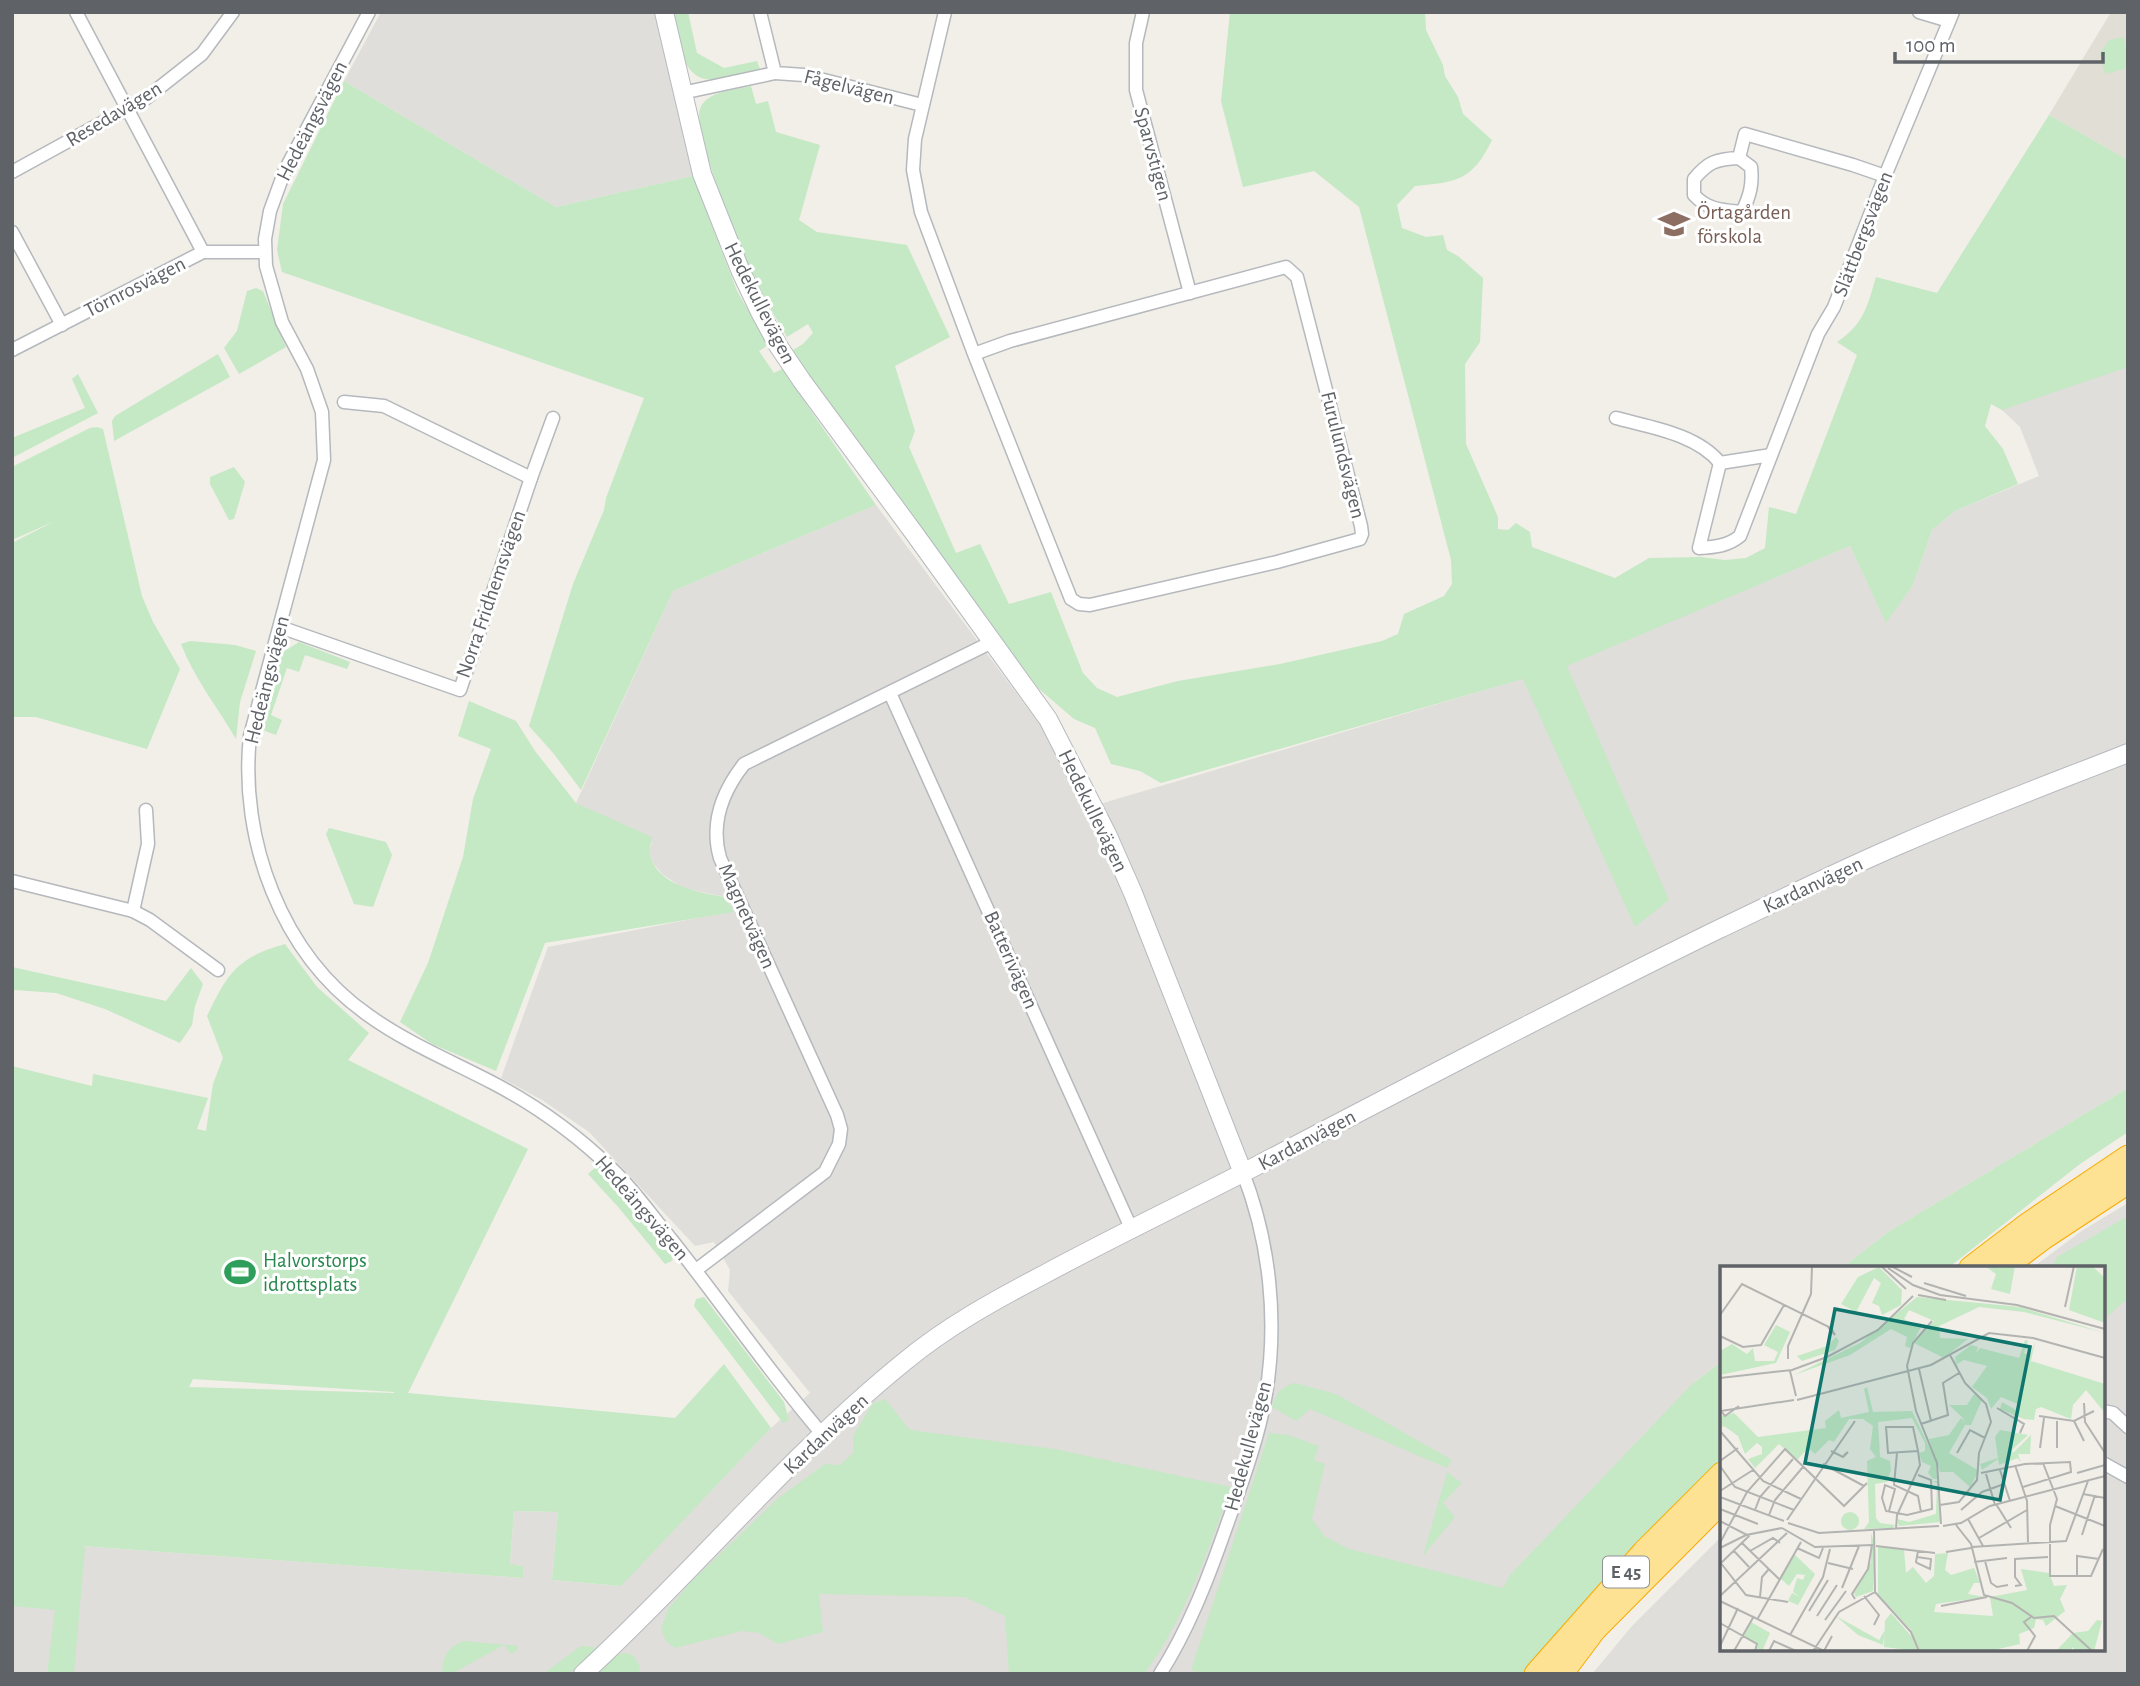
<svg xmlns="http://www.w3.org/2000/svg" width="2140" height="1686" font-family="'Alegreya Sans',sans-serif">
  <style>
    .industrial { fill: #e0deda }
    .education { fill: #e1ded6 }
    .green { fill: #c5e8c5; fill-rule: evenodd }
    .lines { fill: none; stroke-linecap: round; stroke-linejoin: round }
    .street-casing { stroke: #b5b8bc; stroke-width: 15 }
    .secondary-casing { stroke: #b6babf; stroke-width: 20 }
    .highway-casing { stroke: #f9ab00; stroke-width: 25 }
    .street { stroke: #fff; stroke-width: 12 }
    .secondary { stroke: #fff; stroke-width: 18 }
    .highway { stroke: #fde293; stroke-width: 23 }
    .labels { text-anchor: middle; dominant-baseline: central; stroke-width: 6; stroke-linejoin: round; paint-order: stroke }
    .shield { fill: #fff; stroke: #8f9295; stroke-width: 2 }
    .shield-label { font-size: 19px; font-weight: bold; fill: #5f6368 }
    .street-label { font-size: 21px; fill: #5f6368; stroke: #fff }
    .education-label { font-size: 21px; fill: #785e54; stroke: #fff; text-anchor: start }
    .leisure-label { font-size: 21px; fill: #27864d; stroke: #fff; text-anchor: start }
    .inset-road { fill: none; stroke: #b3b3b1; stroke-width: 2 }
    .view { fill: #0f766e; fill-opacity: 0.15; stroke: #0f766e; stroke-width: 3.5 }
    .inset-edge { fill: none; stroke: #5f6368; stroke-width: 3.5 }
  </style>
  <rect width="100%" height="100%" fill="#f1efe8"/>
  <g class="industrial">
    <path d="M 381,12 L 656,12 L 693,176 L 556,207 L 344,81 Z"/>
    <path d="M 2128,366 L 2128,1088 L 1888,1232 L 1842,1268 L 1722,1268 L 1722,1361 L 1691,1385 L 1463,1674 L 12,1674 L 12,1541 L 523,1578 L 523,1566 L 510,1565 L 514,1511 L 558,1512 L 552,1580 L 620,1586 L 771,1428 L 810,1393 L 728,1291 L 730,1270 L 714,1242 L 695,1246 L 589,1132 L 542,1100 L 501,1078 L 548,947 L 733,911 L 725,897 L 683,888 L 662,874 L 653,863 L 649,852 L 652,842 L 576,803 L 673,591 L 876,505 L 1041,726 L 1083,809 L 1566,666 L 1850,546 L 1886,622 L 1913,585 L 1932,530 L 1955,511 L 2039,476 L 2020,427 L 2001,409 Z"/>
    <path d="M 2128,1203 L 2128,1674 L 1592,1674 L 1632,1626 L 1722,1536 L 1722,1649 L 2103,1649 L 2103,1268 L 2032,1268 L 2083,1230 Z"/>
  </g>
  <path class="education" d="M 2111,12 L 2128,12 L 2128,160 L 2049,115 Z"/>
  <g class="green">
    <path d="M 672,12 L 688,12 L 697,53 L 724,68 L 757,61 L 760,69 C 744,73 721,82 705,79 C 680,74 677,33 672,12 Z"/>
    <path d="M 1230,12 L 1425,12 L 1426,30 L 1443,65 L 1445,76 L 1458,97 L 1463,114 L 1492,140 C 1472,181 1457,182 1415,186 L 1397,205 L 1402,228 L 1426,237 L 1443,235 L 1447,250 L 1458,256 L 1483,278 L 1480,342 L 1465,364 L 1466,444 L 1498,517 L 1498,529 L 1508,530 L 1516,523 L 1530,532 L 1532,547 L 1615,578 L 1649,558 L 1700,557 L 1725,560 L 1746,558 L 1765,548 L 1769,507 L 1796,514 L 1857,355 L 1837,342 C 1864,324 1867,307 1876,277 L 1937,293 L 2049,115 L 2128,160 L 2128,367 L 2002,410 L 1991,404 L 1985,426 L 2003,449 L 2018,484 L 1955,511 L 1932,530 L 1913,585 L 1886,623 L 1850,546 L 1567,666 L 1669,900 L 1635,927 L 1523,679 L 1161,783 L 1140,771 L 1111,764 L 1095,728 L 1074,719 L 1038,688 L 812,379 L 793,350 L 803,344 L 813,333 L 808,324 L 787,337 C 777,320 767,303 758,286 C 745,259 692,133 700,109 C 706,91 735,90 751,86 L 756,104 L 768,101 L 776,132 L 820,145 L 799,220 L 817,232 L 907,245 L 950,337 L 895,366 L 915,431 L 909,447 L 956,553 L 980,544 L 1009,604 L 1051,592 L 1083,673 L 1097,688 L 1117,697 L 1178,681 L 1280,664 L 1382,641 L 1398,634 L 1404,614 L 1444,596 L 1452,584 L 1451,560 L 1359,207 L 1314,171 L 1243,187 L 1221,101 Z"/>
    <path d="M 2124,37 L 2128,68 L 2105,74 L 2100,54 L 2109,40 Z"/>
    <path d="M 344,81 L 556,207 L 693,176 L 737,291 L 768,345 L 759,351 L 774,373 L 782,369 L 876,505 L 673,591 L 581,790 L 554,754 L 529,726 L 573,584 L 604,510 L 606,498 L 644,398 L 282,272 L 277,250 L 283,204 Z"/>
    <path d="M 256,288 L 263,291 L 286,347 L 239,374 L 224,348 L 237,331 L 247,291 Z"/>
    <path d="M 218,354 L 230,377 L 114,441 L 112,421 L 115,416 Z"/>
    <path d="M 78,374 L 98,413 L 12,458 L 12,438 L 85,408 L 72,379 Z"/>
    <path d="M 97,427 L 103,429 L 142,596 L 153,622 L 180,669 L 147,749 L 36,717 L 12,717 L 12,543 L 55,521 L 12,540 L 12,467 L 90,428 Z"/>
    <path d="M 234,467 L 245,482 L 234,519 L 229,520 L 210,484 L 210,477 Z"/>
    <path d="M 190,641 L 235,645 L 256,651 L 240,702 L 236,739 C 218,708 194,678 181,644 Z"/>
    <path d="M 299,642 L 350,662 L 347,669 L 305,655 L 299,672 L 287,668 L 271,715 L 282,720 L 276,735 L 257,728 L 280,654 Z"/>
    <path d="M 469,701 L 516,721 L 535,751 L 576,803 L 652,837 C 652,842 649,848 650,853 C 654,885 701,893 725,897 L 734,912 L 545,943 L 496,1071 L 432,1044 L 400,1022 L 428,963 L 463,857 L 473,799 L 491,749 L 458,736 Z"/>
    <path d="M 329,828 L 386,842 L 392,855 L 373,907 L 354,904 L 326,834 Z"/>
    <path d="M 285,944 L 317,987 L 369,1033 L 348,1060 L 528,1149 L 408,1393 L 675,1418 L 724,1364 L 771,1428 L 621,1586 L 552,1580 L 558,1512 L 514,1511 L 510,1564 L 523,1566 L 523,1578 L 82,1546 L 85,1548 L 74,1674 L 47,1674 L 55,1610 L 12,1606 L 12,1066 L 92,1086 L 93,1074 L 208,1098 L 197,1129 L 206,1131 L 213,1084 L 223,1058 L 207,1016 C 228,973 236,958 285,944 ZM 193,1379 L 394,1392 L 394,1393 L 189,1387 Z"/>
    <path d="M 12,967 L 166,1001 L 191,968 L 203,984 L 195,1006 L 192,1025 L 180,1043 L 105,1009 L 56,993 L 15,990 L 12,993 Z"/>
    <path d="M 2128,1088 L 2128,1132 L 2080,1164 L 1948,1268 L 1842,1268 L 1888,1232 Z"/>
    <path d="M 597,1166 L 601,1167 L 642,1214 L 673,1257 L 672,1261 L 665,1264 L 619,1208 L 588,1174 Z"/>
    <path d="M 2128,1216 L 2128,1298 L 2103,1320 L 2103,1268 L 2051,1268 L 2057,1257 Z"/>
    <path d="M 704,1297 L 784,1402 L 789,1420 L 783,1423 L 694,1306 L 696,1299 Z"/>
    <path d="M 1722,1361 L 1722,1461 L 1619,1567 L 1531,1674 L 1205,1674 L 1191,1670 L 1269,1433 L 1288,1435 L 1319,1446 L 1314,1460 L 1325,1464 L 1312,1519 L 1324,1536 L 1349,1549 L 1503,1588 L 1510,1575 L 1691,1385 Z"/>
    <path d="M 1295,1383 L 1336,1394 L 1452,1460 L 1447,1468 L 1310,1409 L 1296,1421 L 1272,1407 C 1277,1393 1280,1387 1295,1383 Z"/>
    <path d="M 885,1399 L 910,1430 L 1055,1449 L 1231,1487 C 1208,1551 1185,1619 1144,1674 L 1009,1674 L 1005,1616 L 965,1597 L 819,1594 L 823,1632 L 778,1644 L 759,1633 L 742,1631 L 675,1648 L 666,1641 L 661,1629 L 668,1609 L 691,1582 L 777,1499 L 825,1464 L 840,1465 L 853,1453 L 853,1436 L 873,1403 Z"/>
    <path d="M 1447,1472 L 1462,1483 L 1443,1503 L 1455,1517 L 1423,1556 Z"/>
    <path d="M 464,1641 L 518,1646 L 517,1650 L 511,1654 L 504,1645 L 451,1674 L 442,1674 C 443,1657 447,1646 464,1641 Z"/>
    <path d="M 581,1646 L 593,1647 L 596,1650 L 569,1674 L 543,1674 Z"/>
    <path d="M 624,1653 L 633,1655 L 640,1666 L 639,1674 L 594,1674 L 618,1655 Z"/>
  </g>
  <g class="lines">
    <defs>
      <g id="street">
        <path d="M 76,12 L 203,252"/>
        <path d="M 369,12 L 285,170 L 270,211 L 265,239 L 266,266 L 282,322 L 307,369 L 322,412 L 324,460 L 250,736 C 239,839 281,954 368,1015 C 407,1043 451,1061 493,1083 C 537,1106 577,1135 613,1170 C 634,1190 652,1216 671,1239 C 722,1303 769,1372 823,1435"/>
        <path d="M 760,12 L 775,73 L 804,75 L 922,105"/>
        <path d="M 945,12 L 915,139 L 913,170 L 921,212 L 974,354 L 1071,599 L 1079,604 L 1090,605 L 1277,562 L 1360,539 L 1362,534 L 1361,526 L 1297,277 L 1286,267 L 1010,341 L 974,354"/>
        <path d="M 1143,12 L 1136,43 L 1136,90 L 1190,293"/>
        <path d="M 1919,12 L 1949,21"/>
        <path d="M 682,93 L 775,73"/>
        <path d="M 1739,158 L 1751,167 C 1753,184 1750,196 1742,212 C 1722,210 1708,210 1694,195 L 1694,179 C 1708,162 1716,159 1739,158 L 1745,134 L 1853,165 L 1885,176"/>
        <path d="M 12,172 L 145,99 L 202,54 L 233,12"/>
        <path d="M 12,232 L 62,325"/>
        <path d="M 12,350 L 203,252 L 264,252"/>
        <path d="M 344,402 L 384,406 L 531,478"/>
        <path d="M 1616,418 C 1649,427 1697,434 1720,463"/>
        <path d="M 1771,455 L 1720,463 L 1699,548 C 1715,547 1728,546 1740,536 L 1818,334 L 1834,307 L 1885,176 L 1953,12"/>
        <path d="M 280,627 L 460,690 L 531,478 L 553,418"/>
        <path d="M 890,693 L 1131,1228"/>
        <path d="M 12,881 L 133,911 L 150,920 L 218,970"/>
        <path d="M 133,911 L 148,844 L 146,810"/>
        <path d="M 696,1270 L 825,1172 L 839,1144 L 841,1129 L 837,1115 L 720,858 C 710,823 722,792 744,764 L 992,642"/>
        <path d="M 2103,1411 L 2113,1413 L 2128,1427"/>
        <path d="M 2103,1463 L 2128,1477"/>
        <path d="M 1160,1674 C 1188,1630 1207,1581 1224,1533 C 1240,1488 1258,1441 1266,1394 C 1278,1321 1270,1242 1243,1173"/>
      </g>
      <g id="secondary">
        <path d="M 664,12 L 702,174 L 741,272 L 760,312 L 779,347 L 802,381 L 914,533 L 1048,719 L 1107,834 L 1133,893 L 1243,1173"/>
        <path d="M 583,1674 C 693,1573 788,1456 904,1362 C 946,1327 995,1300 1043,1275 C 1115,1236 1189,1201 1262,1163 C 1413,1084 1564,1005 1717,930 C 1778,901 1838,871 1899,845 C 1974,812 2052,783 2128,753"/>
      </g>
      <g id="highway">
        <path d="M 1971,1268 L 2030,1223 L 2128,1157"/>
        <path d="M 2003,1268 L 2043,1238 L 2128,1182"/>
        <path d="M 1536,1674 L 1644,1552 L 1722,1474"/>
        <path d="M 1561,1674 L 1594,1630 L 1722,1501"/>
      </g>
    </defs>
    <use href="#street" class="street-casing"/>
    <use href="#secondary" class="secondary-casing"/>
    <use href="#highway" class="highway-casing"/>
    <use href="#street" class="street"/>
    <use href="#secondary" class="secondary"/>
    <use href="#highway" class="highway"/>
  </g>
  <defs>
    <symbol id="school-bare" viewBox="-9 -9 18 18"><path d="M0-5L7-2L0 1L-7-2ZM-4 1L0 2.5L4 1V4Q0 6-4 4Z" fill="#8d6e63" stroke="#fff" stroke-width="2.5" paint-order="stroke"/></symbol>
    <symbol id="stadium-bare" viewBox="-9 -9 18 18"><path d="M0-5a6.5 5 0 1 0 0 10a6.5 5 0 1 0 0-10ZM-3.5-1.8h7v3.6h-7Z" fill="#2e9e5b" stroke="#fff" stroke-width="2.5" paint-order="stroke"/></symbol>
  </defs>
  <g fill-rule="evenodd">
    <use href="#school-bare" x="1652" y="202" width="44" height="44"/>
    <use href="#stadium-bare" x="218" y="1250" width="44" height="44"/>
  </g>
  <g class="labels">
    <rect class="shield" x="1603" y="1556.5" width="46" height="31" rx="5"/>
    <g class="shield-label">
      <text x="1626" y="1572">E 45</text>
    </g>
    <g class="street-label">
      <text transform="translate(849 87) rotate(14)">Fågelvägen</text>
      <text transform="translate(114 114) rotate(-31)">Resedavägen</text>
      <text transform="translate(312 121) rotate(-63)">Hedeängsvägen</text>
      <text transform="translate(1153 154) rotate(75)">Sparvstigen</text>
      <text transform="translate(1863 234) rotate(-69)">Slättbergsvägen</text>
      <text transform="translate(135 287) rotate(-27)">Törnrosvägen</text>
      <text transform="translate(760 303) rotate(63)">Hedekullevägen</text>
      <text transform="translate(1343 455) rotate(76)">Furulundsvägen</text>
      <text transform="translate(491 594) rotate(-71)">Norra Fridhemsvägen</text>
      <text transform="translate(267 680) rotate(-76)">Hedeängsvägen</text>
      <text transform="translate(1093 811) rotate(64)">Hedekullevägen</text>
      <text transform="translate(1813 885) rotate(-25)">Kardanvägen</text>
      <text transform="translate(747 916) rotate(66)">Magnetvägen</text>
      <text transform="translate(1011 960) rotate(66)">Batterivägen</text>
      <text transform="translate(1307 1140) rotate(-28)">Kardanvägen</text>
      <text transform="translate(642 1208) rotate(49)">Hedeängsvägen</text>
      <text transform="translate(826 1434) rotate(-43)">Kardanvägen</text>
      <text transform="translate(1248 1446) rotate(-75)">Hedekullevägen</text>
    </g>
    <g class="education-label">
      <text x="1697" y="212">Örtagården<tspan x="1697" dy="24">förskola</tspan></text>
    </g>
    <g class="leisure-label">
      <text x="263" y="1260">Halvorstorps<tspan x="263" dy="24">idrottsplats</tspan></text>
    </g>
  </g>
  <g transform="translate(1720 1266)">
    <rect width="385" height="385" fill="#f1efe8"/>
    <path d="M 265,0 L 295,0 L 290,28 L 271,23 L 276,8 ZM 357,0 L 372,0 L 385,12 L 385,57 L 349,44 ZM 159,1 L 182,24 L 181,39 L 162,49 L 159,40 L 152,37 L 161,17 L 154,12 L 136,46 L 121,38 L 138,11 ZM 197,31 L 300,41 L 385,67 L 304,46 L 259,41 L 219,60 L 220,72 L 248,73 L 224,92 L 194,77 L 214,55 L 189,44 L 184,53 L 201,61 L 190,82 L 185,80 L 187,71 L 171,63 L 130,89 L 74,109 L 140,77 ZM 56,59 L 70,66 L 56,97 L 0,109 L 0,85 L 12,78 L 27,88 L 33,82 L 35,95 L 54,95 L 58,86 L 44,79 ZM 116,71 L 119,75 L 115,84 L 82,95 L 77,90 L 107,80 ZM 305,74 L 308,75 L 304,87 L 310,89 L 315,76 L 311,95 L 385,118 L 385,147 L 366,124 L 353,139 L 351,153 L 321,141 L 316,143 L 314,154 L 304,153 L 280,143 L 282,136 L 296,144 L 300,139 L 281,131 L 271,143 L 267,132 L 252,121 L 267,100 L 244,94 L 237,98 L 239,104 L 233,91 L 237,97 L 235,91 L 251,79 L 258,81 L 256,87 L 260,82 L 299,92 ZM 147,121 L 153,146 L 192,145 L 216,195 L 217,213 L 213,213 L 208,207 L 211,200 L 202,196 L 199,187 L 205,185 L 205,177 L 192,152 L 158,156 L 160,191 L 170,195 L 171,204 L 167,216 L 155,218 L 156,252 L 160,257 L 175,259 L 173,262 L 144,263 L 149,256 L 147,195 L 156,191 L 150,183 L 153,160 L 143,153 L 129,153 L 114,176 L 109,174 L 95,188 L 88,182 L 77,194 L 59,178 L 35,202 L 28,193 L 42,188 L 42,181 L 37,177 L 25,188 L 18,170 L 4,160 L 0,162 L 0,150 L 14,147 L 38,171 L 106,162 L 105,155 L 119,144 L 121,152 L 149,146 L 144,123 ZM 254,128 L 262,134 L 251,159 L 245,159 L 229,187 L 259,205 L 250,221 L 233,206 L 220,206 L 209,173 L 229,169 L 241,152 L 245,157 L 242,151 L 229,139 L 247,139 ZM 280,164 L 308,169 L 292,184 L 293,187 L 311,169 L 310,188 L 298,188 L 301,197 L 298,192 L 279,199 L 278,193 L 262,204 L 260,198 L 278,192 L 275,171 ZM 212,215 L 217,215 L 219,217 L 220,256 L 179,260 L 177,253 L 189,256 L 216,248 L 217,217 ZM121 255a9 9 0 1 1 18 0a9 9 0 1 1-18 0ZM 151,267 L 155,279 L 153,325 L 136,331 L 134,327 L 151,296 ZM 158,281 L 184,284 L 186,307 L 193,301 L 206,317 L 214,310 L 215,288 L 228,287 L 225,304 L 231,309 L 254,302 L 260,317 L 254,317 L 248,328 L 265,331 L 216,338 L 214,346 L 273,350 L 270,331 L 307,324 L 301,303 L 329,307 L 334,320 L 347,319 L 340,333 L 345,345 L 326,360 L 323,354 L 316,353 L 314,362 L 299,368 L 300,378 L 270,385 L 200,385 L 191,364 L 158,328 ZM 74,288 L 95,308 L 78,339 L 68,335 L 72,327 L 80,331 L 73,326 L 77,312 L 83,314 L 85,309 L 77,308 L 69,320 L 61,313 ZM 171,347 L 192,371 L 198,385 L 164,381 L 165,355 ZM 116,350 L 159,374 L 165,364 L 163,379 L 138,369 ZM 377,354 L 382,355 L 374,385 L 355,385 L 353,381 L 350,385 L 336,385 L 353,367 L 368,365 ZM 31,356 L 50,367 L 43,383 L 47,385 L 37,383 L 38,378 L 24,370 Z" fill="#c5e8c5"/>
    <path class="inset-road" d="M 161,0 L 186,23M 171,0 L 192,11M 168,2 L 193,19 L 220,29 L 297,39 L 385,63M 204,17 L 246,30M 198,29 L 226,34M 345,41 L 354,0M 0,49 L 22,18 L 111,62 L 115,69 L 108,61M 212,55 L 193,77 L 187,100 L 196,145 L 217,197 L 221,258M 0,70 L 23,81 L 41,79 L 64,39M 68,93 L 68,80 L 91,28 L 92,0M 199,103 L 211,155M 70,105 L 76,130M 0,112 L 72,104 L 107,91 L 158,64 L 193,30M 77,134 L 211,99 L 269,67 L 313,72 L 385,92M 364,137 L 365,156 L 385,187M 277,142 L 304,158 L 300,167M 1,145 L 74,134M 1,145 L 5,150 L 19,140M 319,150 L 354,155 L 374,145M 354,155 L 364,175M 201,158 L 228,149 L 223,117 L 239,107M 0,165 L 43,215 L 81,233M 320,182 L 324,152M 337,182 L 337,155M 111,185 L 123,191 L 128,186 L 124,189M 177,187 L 174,219 L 198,230 L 201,246M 237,187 L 250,164 L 265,172M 0,195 L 18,182M 323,197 L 337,233 L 330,259 L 330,310 L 371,310 L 383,283M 103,198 L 144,220M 295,199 L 307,235 L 308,276M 0,200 L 15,221 L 74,244M 280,204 L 290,235M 261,207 L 305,198 L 350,196 L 351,206 L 303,221M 357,207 L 385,199M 266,208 L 275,239M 0,225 L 33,204M 363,228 L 385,232M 0,231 L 64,255M 276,238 L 291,262M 220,239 L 239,236 L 257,214 L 259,187 L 271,156 L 266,138 L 245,117 L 230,89M 335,240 L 385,260M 0,243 L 38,258M 35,244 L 40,231 L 73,193M 241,244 L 262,226 L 284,218M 169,245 L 175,223 L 165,219 L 162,232 L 166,245 L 187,249 L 212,243 L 211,214 L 198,209M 49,249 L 55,234 L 83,201M 248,253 L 263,280M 67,254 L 135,155M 0,255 L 29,270 L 1,297M 68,257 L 99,267 L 219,260M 236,259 L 251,278 L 264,329 L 292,337 L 314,352 L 334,350 L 372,385M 223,260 L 241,257 L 270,240 L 385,210M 62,262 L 95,281 L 152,279 L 148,303 L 132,328 L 135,333M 176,263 L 177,249 L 200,199 L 198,185 L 193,161 L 166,161 L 168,187 L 198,185M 154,264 L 155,326 L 191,366 L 199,385M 362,269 L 375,229M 259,272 L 307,244M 0,277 L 27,226 L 65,183 L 124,240 L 147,217M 22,277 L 59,313M 156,280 L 215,287M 252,281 L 346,275 L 368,215M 0,282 L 26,269 L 62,262M 77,282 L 99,292 L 103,282M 14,285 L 29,301M 30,285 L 53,272 L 60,277M 226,286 L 251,282M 197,291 L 211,293 L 210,303 L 197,297 L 196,296 L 198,285M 265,295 L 271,317 L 277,321 L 288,319M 0,296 L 26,329 L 68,336M 254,296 L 287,292M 108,297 L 133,303M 357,310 L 357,290 L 379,293M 295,320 L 301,319 L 295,311 L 295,293 L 328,291M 122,322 L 139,280M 0,330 L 67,267M 144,330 L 159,349 L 154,359M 40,331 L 42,311 L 49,303M 0,335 L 104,385 L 112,370M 221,340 L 267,331M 89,345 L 108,314M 97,350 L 117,319M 38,352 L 81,276M 105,354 L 126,325M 0,357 L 37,378 L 35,385M 70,369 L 103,311 L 110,283M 0,380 L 18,342M 14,385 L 34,350M 49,385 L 54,375 L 76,385M 93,385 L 119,346 L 155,326M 307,385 L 315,370 L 304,356 L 311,351"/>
    <path class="view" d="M 115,43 L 310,81 L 280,234 L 85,197 Z"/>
    <rect width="385" height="385" class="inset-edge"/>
  </g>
  <rect width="2140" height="1686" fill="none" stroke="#5f6368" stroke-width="28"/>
  <path d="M1895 52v10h208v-10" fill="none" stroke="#5f6368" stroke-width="3.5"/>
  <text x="1906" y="52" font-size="21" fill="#5f6368" stroke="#ffffff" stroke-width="5" paint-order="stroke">100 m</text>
</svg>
